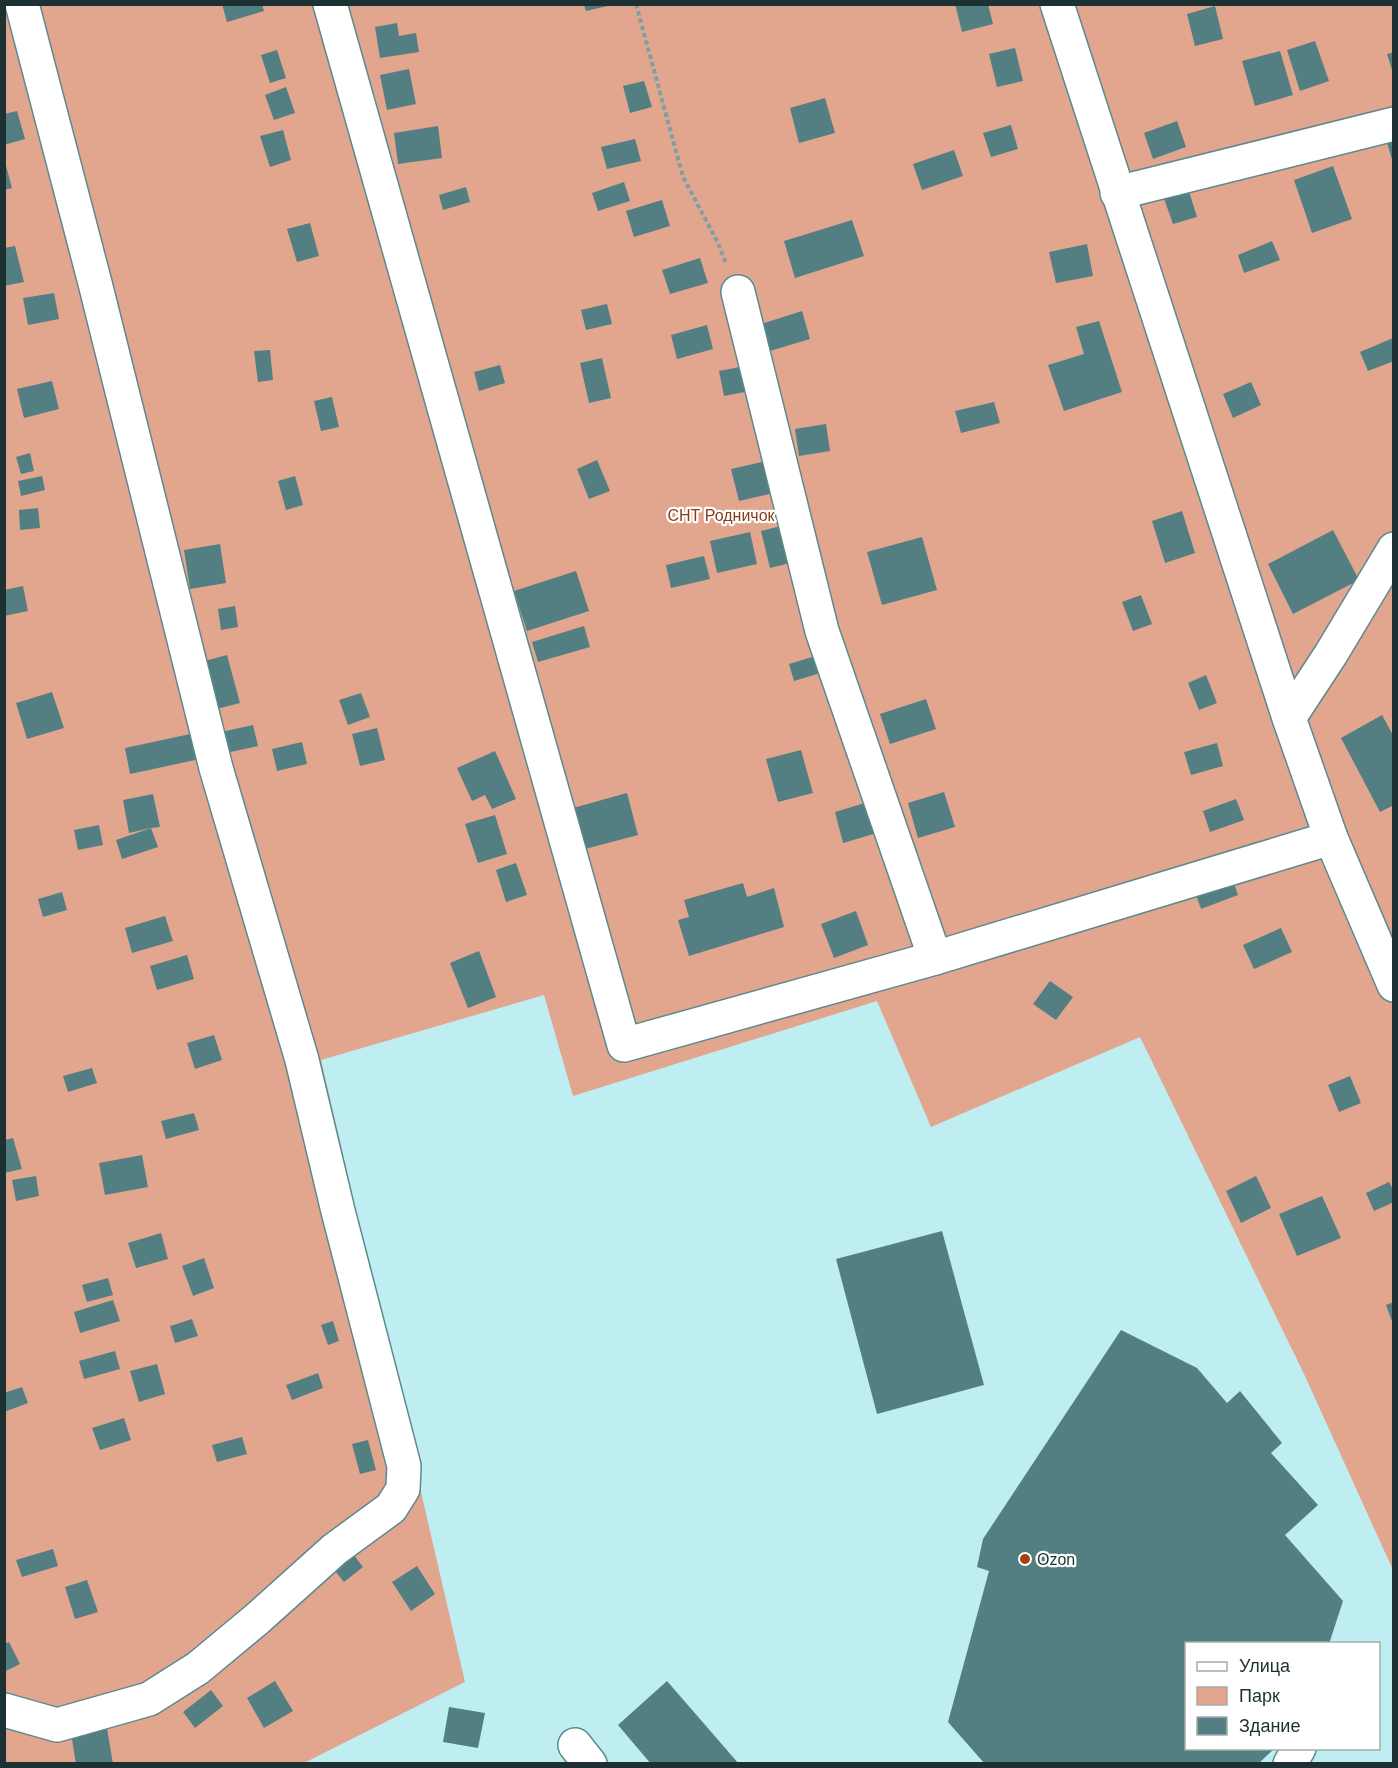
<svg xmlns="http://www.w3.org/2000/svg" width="1398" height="1768" font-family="Arial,sans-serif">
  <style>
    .green { fill: #e2a68f }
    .building { fill: #537f83 }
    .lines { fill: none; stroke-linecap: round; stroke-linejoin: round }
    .minor-casing { stroke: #5c898d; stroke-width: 36 }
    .path { stroke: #7ca0a3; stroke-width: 4; stroke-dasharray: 4.5 3; stroke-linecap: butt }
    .minor { stroke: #fff; stroke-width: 33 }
    .poi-dot { fill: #a54010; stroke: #fff; stroke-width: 2 }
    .labels { text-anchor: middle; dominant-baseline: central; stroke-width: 4.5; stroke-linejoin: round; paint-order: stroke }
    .park-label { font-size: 16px; fill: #883c1c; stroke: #fff }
    .poi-label { font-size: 16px; fill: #1d3032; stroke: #fff; text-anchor: start }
  </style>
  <rect width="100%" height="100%" fill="#beeef2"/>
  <path class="green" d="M 5,5 L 1393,5 L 1393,1570 L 1304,1374 L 1140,1037 L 931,1127 L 877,1001 L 573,1096 L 544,995 L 321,1060 L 465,1682 L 304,1763 L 5,1764 Z"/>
  <g class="building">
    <path d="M 222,4 L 262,4 L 264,11 L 227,22 Z"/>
    <path d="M 955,4 L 988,4 L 993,24 L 962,32 Z"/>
    <path d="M 584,5 L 612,5 L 586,11 Z"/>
    <path d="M 1215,6 L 1223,39 L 1195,46 L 1187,14 Z"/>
    <path d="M 397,23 L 399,36 L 416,33 L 419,52 L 380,58 L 375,27 Z"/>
    <path d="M 1315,41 L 1329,81 L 1300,91 L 1287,50 Z"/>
    <path d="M 1015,48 L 1023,81 L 997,87 L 989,54 Z"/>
    <path d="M 277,50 L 286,78 L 270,83 L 261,55 Z"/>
    <path d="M 1280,51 L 1293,95 L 1255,106 L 1242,61 Z"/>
    <path d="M 1394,52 L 1394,73 L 1393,73 L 1387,54 Z"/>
    <path d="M 409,69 L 416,104 L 387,110 L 380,75 Z"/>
    <path d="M 644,81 L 652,107 L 630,113 L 623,86 Z"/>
    <path d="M 286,87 L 295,113 L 274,120 L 265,95 Z"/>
    <path d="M 825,98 L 835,133 L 799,143 L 790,108 Z"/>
    <path d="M 17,111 L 25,139 L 4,145 L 4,114 Z"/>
    <path d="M 1177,121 L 1186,147 L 1153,159 L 1144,133 Z"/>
    <path d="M 1011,125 L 1018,149 L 991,157 L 983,133 Z"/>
    <path d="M 438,126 L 442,158 L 398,164 L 394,133 Z"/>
    <path d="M 283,130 L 291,160 L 270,167 L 260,136 Z"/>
    <path d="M 1394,133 L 1394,163 L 1393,163 L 1385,136 Z"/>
    <path d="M 635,139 L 641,161 L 607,169 L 601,147 Z"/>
    <path d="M 954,150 L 963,176 L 922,190 L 913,164 Z"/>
    <path d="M 5,162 L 12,188 L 5,190 Z"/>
    <path d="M 1333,166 L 1352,219 L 1312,233 L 1294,180 Z"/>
    <path d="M 624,182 L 630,201 L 598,211 L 592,193 Z"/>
    <path d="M 1187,185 L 1197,217 L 1173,224 L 1162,193 Z"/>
    <path d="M 466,187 L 470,202 L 443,210 L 439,195 Z"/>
    <path d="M 662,200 L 670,226 L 634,237 L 626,211 Z"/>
    <path d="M 852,220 L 864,256 L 795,278 L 784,241 Z"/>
    <path d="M 310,223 L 319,256 L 297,262 L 287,229 Z"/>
    <path d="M 1272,241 L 1280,260 L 1244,273 L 1238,255 Z"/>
    <path d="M 1087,244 L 1093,276 L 1056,283 L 1049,252 Z"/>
    <path d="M 15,246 L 24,282 L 4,286 L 4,248 Z"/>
    <path d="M 700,258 L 708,283 L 670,294 L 662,270 Z"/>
    <path d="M 54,293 L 59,319 L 28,325 L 23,298 Z"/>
    <path d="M 607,304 L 612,324 L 586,330 L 581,310 Z"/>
    <path d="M 802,311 L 810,339 L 770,351 L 761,324 Z"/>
    <path d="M 1099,321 L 1122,392 L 1064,411 L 1048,365 L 1084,354 L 1076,327 Z"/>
    <path d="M 707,325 L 713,349 L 677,359 L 671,335 Z"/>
    <path d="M 1393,338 L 1394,361 L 1368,371 L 1360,352 Z"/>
    <path d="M 270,350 L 273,380 L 258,382 L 254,351 Z"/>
    <path d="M 602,358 L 611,398 L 589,403 L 580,363 Z"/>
    <path d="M 500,365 L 505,383 L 479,391 L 474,372 Z"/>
    <path d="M 750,365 L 755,390 L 724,396 L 719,371 Z"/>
    <path d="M 52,381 L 59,409 L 24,418 L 17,389 Z"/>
    <path d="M 1251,382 L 1261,405 L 1233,418 L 1223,394 Z"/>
    <path d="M 332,397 L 339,427 L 321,431 L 314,401 Z"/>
    <path d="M 994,402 L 1000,423 L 961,433 L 955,411 Z"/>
    <path d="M 826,424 L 830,451 L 799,456 L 795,429 Z"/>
    <path d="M 30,453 L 34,471 L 21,474 L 16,457 Z"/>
    <path d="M 775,459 L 782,491 L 739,501 L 731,469 Z"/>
    <path d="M 597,460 L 610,491 L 589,499 L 577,469 Z"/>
    <path d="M 42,476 L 45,490 L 21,496 L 18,481 Z"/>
    <path d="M 295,476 L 303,505 L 286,510 L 278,481 Z"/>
    <path d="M 38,508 L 40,528 L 20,530 L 19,510 Z"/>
    <path d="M 1182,511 L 1195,553 L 1165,563 L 1152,521 Z"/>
    <path d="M 785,525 L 794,562 L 770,568 L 761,531 Z"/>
    <path d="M 1333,530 L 1359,580 L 1293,614 L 1268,564 Z"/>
    <path d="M 750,532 L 757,564 L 717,573 L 710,541 Z"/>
    <path d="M 922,537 L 937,590 L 882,605 L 867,552 Z"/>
    <path d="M 220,544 L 226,583 L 190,589 L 184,550 Z"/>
    <path d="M 704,556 L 710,579 L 671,588 L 666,565 Z"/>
    <path d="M 576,571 L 589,611 L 527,631 L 514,591 Z"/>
    <path d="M 23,586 L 28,611 L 4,616 L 4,590 Z"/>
    <path d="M 1141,595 L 1152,624 L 1133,631 L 1122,602 Z"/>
    <path d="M 235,606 L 238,627 L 221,630 L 218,609 Z"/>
    <path d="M 584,626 L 590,647 L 538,662 L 532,642 Z"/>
    <path d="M 822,654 L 827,671 L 794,681 L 789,664 Z"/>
    <path d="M 227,655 L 240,703 L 213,710 L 201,662 Z"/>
    <path d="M 1206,675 L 1217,703 L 1199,710 L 1188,683 Z"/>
    <path d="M 52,692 L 64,728 L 27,739 L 16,703 Z"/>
    <path d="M 361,693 L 370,717 L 348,725 L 339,700 Z"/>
    <path d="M 926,699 L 936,729 L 890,744 L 880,714 Z"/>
    <path d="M 1382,715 L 1394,737 L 1394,805 L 1380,812 L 1341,738 Z"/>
    <path d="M 253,725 L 258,746 L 226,753 L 221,732 Z"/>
    <path d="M 377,728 L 385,760 L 360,766 L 352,734 Z"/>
    <path d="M 195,733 L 200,759 L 130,774 L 125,748 Z"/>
    <path d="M 302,742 L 307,764 L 277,771 L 272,749 Z"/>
    <path d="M 1217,743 L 1223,766 L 1191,775 L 1184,752 Z"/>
    <path d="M 801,750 L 813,793 L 778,802 L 766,759 Z"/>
    <path d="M 495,751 L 516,799 L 492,809 L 485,795 L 472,801 L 457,768 Z"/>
    <path d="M 944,792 L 955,827 L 918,838 L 908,803 Z"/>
    <path d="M 627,793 L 638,835 L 585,849 L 573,808 Z"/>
    <path d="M 153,794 L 160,827 L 151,828 L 158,847 L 122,859 L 116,840 L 151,828 L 129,833 L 123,800 Z"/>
    <path d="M 1236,799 L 1244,820 L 1210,832 L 1203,811 Z"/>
    <path d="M 868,802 L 877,833 L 843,843 L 835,812 Z"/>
    <path d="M 495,815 L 507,854 L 478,863 L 465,824 Z"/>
    <path d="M 99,825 L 103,845 L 78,850 L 74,830 Z"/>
    <path d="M 516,863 L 527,895 L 506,902 L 496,870 Z"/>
    <path d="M 1232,878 L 1238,895 L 1201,909 L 1195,892 Z"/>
    <path d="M 743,883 L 747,897 L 774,888 L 784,927 L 689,956 L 678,920 L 689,917 L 684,900 Z"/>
    <path d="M 62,892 L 67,910 L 43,917 L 38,899 Z"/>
    <path d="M 856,911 L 868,945 L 834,958 L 821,924 Z"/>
    <path d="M 165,916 L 173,941 L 132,953 L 125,928 Z"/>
    <path d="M 1281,928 L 1292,952 L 1254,969 L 1243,945 Z"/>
    <path d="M 479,951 L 496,997 L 468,1008 L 450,963 Z"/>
    <path d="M 187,955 L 194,979 L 157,990 L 150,966 Z"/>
    <path d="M 1050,981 L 1073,997 L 1056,1020 L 1033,1004 Z"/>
    <path d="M 214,1035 L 222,1060 L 195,1069 L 187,1043 Z"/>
    <path d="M 92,1068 L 97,1083 L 68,1092 L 63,1076 Z"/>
    <path d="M 1350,1076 L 1361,1103 L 1339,1112 L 1328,1085 Z"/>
    <path d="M 194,1113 L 199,1130 L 166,1139 L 161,1121 Z"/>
    <path d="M 13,1138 L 22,1169 L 4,1173 L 4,1140 Z"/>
    <path d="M 142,1155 L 148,1187 L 105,1195 L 99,1163 Z"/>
    <path d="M 36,1176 L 39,1196 L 16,1201 L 12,1180 Z"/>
    <path d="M 1256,1176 L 1271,1208 L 1241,1223 L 1226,1191 Z"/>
    <path d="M 1389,1182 L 1394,1191 L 1394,1202 L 1374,1211 L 1366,1193 Z"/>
    <path d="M 1322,1196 L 1341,1238 L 1297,1256 L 1279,1214 Z"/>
    <path d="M 942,1231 L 984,1385 L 877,1414 L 836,1259 Z"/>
    <path d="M 161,1233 L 168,1259 L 136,1268 L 128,1243 Z"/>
    <path d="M 204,1258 L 214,1288 L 193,1296 L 182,1266 Z"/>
    <path d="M 108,1278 L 113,1295 L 87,1302 L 82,1285 Z"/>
    <path d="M 113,1300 L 120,1321 L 80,1333 L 74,1312 Z"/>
    <path d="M 1394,1302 L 1394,1323 L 1393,1324 L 1386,1305 Z"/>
    <path d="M 192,1319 L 198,1336 L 175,1343 L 170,1326 Z"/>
    <path d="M 333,1321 L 339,1341 L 328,1345 L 321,1325 Z"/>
    <path d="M 1121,1330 L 1197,1368 L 1227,1403 L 1240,1391 L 1282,1443 L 1271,1453 L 1318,1505 L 1285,1535 L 1343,1601 L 1329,1644 L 1186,1644 L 1186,1748 L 1275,1748 L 1258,1764 L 985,1764 L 948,1722 L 989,1571 L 977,1567 L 983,1539 Z"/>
    <path d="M 115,1351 L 120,1369 L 84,1379 L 79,1361 Z"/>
    <path d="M 157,1364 L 165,1394 L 139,1402 L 130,1371 Z"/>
    <path d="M 318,1373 L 323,1388 L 292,1400 L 286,1385 Z"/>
    <path d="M 22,1387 L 28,1403 L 4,1412 L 4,1393 Z"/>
    <path d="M 124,1418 L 131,1440 L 100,1450 L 92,1428 Z"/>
    <path d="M 242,1437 L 247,1454 L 217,1462 L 212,1445 Z"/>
    <path d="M 368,1440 L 376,1470 L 360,1474 L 352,1444 Z"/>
    <path d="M 53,1549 L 58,1566 L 22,1577 L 16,1560 Z"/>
    <path d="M 350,1550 L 363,1567 L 344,1582 L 330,1565 Z"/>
    <path d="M 417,1566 L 435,1594 L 411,1611 L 392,1582 Z"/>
    <path d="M 87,1580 L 98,1612 L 75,1619 L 65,1587 Z"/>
    <path d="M 9,1642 L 20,1664 L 4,1672 L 4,1644 Z"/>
    <path d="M 275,1681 L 293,1711 L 264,1728 L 247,1698 Z"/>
    <path d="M 667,1681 L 739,1764 L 651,1764 L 618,1725 Z"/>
    <path d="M 211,1690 L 223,1706 L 195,1728 L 183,1712 Z"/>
    <path d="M 449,1707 L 485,1713 L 478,1748 L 443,1742 Z"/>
    <path d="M 107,1728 L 113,1764 L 76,1764 L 71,1733 Z"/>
  </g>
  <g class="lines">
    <defs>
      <g id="minor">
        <path d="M 330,4 L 624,1045 L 935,958 L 1331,838"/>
        <path d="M 1057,4 L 1289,718 L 1331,838 L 1394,985"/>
        <path d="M 1117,193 L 1394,124"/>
        <path d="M 738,292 L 822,631 L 935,958"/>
        <path d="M 1289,718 L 1331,654 L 1394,549"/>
        <path d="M 4,1710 L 57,1725 L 149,1699 L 198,1668 L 257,1619 L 335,1549 L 391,1508 L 403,1489 L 404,1466 L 338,1211 L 302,1060 L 216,768 L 95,283 L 22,4"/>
        <path d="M 575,1745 L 590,1764"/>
        <path d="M 1290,1764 L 1299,1748"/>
      </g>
    </defs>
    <use href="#minor" class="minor-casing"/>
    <path class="path" d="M 636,4 L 683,177 L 718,243 L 726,263"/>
    <use href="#minor" class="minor"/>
  </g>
  <circle class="poi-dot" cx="1025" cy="1559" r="6"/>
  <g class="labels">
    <g class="park-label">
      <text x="721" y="515">СНТ Родничок</text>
    </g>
    <g class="poi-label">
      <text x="1037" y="1559">Ozon</text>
    </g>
  </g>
  <rect width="1398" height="1768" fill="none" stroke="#1d3032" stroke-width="12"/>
  <rect x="1185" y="1642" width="195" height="108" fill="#ffffff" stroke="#a5acad" stroke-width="1.5"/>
  <rect x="1197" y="1662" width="30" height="9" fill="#ffffff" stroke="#a5acad" stroke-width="1.5"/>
  <text x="1239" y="1672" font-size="18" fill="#1d3032">Улица</text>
  <rect x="1197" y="1687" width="30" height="18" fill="#e2a68f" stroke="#a5acad" stroke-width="1.5"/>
  <text x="1239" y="1702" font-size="18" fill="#1d3032">Парк</text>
  <rect x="1197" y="1717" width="30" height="18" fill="#537f83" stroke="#a5acad" stroke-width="1.5"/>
  <text x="1239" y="1732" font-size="18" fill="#1d3032">Здание</text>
</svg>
